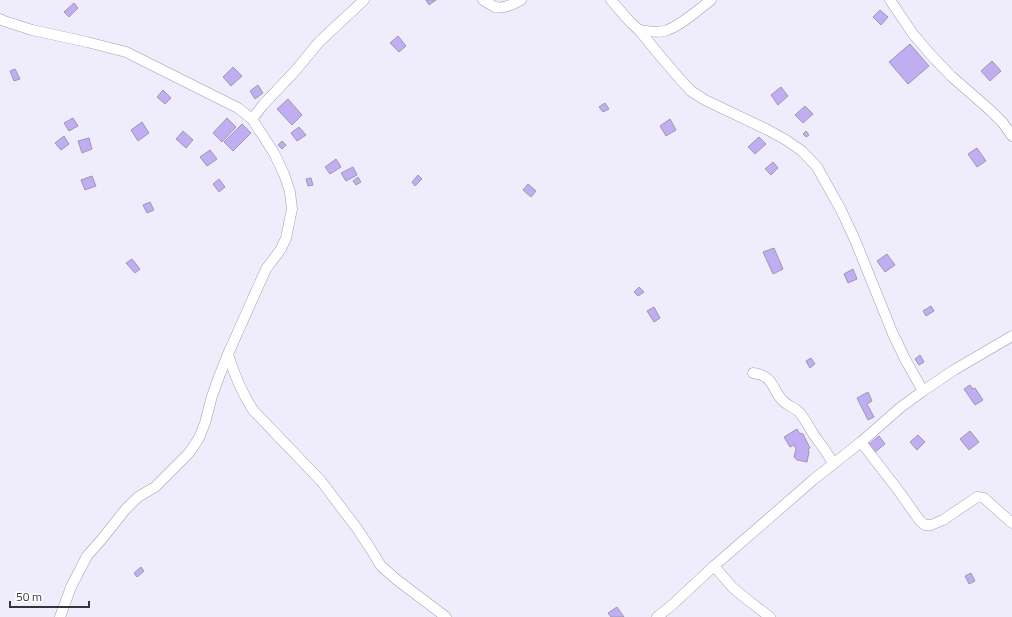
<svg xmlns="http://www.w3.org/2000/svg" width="1012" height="617" font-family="'Titillium Web',sans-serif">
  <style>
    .building { fill: #c0adf2; stroke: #9e98b0 }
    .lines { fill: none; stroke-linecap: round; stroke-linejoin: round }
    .street-casing { stroke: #a39db5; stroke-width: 11 }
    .street { stroke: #fff; stroke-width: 10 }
  </style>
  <rect width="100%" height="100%" fill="#efecfb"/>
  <g class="building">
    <path d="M 426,0 L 436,0 L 429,5 Z"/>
    <path d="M 74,3 L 78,8 L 69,17 L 64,12 Z"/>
    <path d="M 880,10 L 888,17 L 881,25 L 873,17 Z"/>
    <path d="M 398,36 L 406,46 L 399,52 L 390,43 Z"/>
    <path d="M 910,44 L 929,66 L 908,84 L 889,62 Z"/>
    <path d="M 992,61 L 1001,71 L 990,81 L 981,71 Z"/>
    <path d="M 233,67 L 242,76 L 231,86 L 223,77 Z"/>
    <path d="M 15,69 L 20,79 L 14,81 L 10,71 Z"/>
    <path d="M 258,85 L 263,93 L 255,99 L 250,91 Z"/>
    <path d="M 781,87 L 788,96 L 778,105 L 771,95 Z"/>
    <path d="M 163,90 L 171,98 L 165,104 L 157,97 Z"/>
    <path d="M 288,99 L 302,115 L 292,125 L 277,109 Z"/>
    <path d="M 605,103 L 609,109 L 603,112 L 599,107 Z"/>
    <path d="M 805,106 L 813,114 L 803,123 L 795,115 Z"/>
    <path d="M 73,118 L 78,126 L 69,131 L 64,123 Z"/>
    <path d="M 227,118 L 236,127 L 222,142 L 213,133 Z"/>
    <path d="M 670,119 L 676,130 L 666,136 L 660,126 Z"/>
    <path d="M 142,122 L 149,133 L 138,141 L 131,130 Z"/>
    <path d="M 242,124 L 251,133 L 233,151 L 224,142 Z"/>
    <path d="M 299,127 L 306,135 L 297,141 L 291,133 Z"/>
    <path d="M 183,131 L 193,140 L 186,148 L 176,139 Z"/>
    <path d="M 806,131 L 809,135 L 806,137 L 803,134 Z"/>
    <path d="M 64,136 L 69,144 L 61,150 L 55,143 Z"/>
    <path d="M 759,137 L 766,144 L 755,154 L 748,147 Z"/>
    <path d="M 89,138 L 92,149 L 82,153 L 78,141 Z"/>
    <path d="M 282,141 L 286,145 L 282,149 L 278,145 Z"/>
    <path d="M 977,148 L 986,161 L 977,167 L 968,154 Z"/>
    <path d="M 210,150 L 217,159 L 207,166 L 200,157 Z"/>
    <path d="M 336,159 L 341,167 L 330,174 L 325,167 Z"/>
    <path d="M 773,162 L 778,168 L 771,175 L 765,169 Z"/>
    <path d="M 353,167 L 357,175 L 346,181 L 341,173 Z"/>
    <path d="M 418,175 L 422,179 L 415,186 L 412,182 Z"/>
    <path d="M 92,176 L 96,186 L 85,190 L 81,180 Z"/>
    <path d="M 358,177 L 361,182 L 356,185 L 353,181 Z"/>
    <path d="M 311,178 L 313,185 L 308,186 L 306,179 Z"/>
    <path d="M 219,179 L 225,187 L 219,192 L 213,184 Z"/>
    <path d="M 528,184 L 536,191 L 531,197 L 523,190 Z"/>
    <path d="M 150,202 L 154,210 L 147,213 L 143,205 Z"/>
    <path d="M 774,248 L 783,269 L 773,274 L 763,252 Z"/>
    <path d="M 887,254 L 895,265 L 885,272 L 877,261 Z"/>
    <path d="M 132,259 L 140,269 L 135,273 L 126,263 Z"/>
    <path d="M 853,269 L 857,279 L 848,283 L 844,274 Z"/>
    <path d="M 639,287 L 644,292 L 638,296 L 634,292 Z"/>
    <path d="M 931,306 L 934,311 L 926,316 L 923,311 Z"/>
    <path d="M 654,307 L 660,318 L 654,322 L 647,311 Z"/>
    <path d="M 920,355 L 924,362 L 919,365 L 915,359 Z"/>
    <path d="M 811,358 L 815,364 L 810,368 L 806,361 Z"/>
    <path d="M 970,385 L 973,389 L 975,388 L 983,400 L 975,405 L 964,389 Z"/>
    <path d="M 868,392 L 872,401 L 867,404 L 874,417 L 868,420 L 857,398 Z"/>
    <path d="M 797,429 L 799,433 L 803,434 L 810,448 L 808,449 L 809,452 L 807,462 L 797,460 L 794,457 L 796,449 L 794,445 L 790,447 L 784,437 Z"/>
    <path d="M 970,431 L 979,442 L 969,450 L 960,439 Z"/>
    <path d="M 918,435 L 925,442 L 917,450 L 910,442 Z"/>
    <path d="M 879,436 L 885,444 L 875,452 L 869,444 Z"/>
    <path d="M 141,567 L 144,571 L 137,577 L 134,573 Z"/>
    <path d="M 971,573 L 975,581 L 969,584 L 965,576 Z"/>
    <path d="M 617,607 L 624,617 L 611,617 L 608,613 Z"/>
  </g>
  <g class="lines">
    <defs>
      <g id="street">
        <path d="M 364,0 L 319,42 L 296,70 L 263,105 L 252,119 L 274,153 L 284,174 L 290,192 L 292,209 L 286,238 L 281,249 L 266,269 L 228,354 C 234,374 242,393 253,410 L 321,481 L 356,527 L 370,548 L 381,566 L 397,580 L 446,617"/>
        <path d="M 483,0 C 487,2 491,5 495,7 C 504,9 513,4 521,0"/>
        <path d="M 611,0 L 631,23 L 639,30 L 661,57 L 679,78 L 691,91 L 705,100 L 768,130 L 786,140 L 802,151 L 817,167 L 841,210 L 855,240 L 893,334 L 905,359 L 923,391"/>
        <path d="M 890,0 L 913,34 L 931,55 L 951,76 L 990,110 L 1003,123 L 1012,136"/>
        <path d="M 0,19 L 4,21 L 32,30 L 87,42 L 126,52 L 238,108 L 252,119"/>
        <path d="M 639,30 C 647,31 655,33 664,31 C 678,28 699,9 711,0"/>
        <path d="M 753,373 C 775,376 771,389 783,401 C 788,406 794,407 799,412 C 805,419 809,427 814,435 C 821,445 828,453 833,464"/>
        <path d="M 861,442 L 898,490 L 920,521 L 925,525 L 931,525 L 943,520 L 977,497 L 984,498 L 1012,523"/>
        <path d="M 714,566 L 733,588 L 749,601 L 770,617"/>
        <path d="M 60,617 L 71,587 L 87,556 L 102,539 L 125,510 L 138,497 L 155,487 L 189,453 L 199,438 L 205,423 L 212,396 L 220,374 L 228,354"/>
        <path d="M 657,617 L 671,606 L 714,566 L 813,480 L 861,442 L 901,407 L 923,391 L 954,370 L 1012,336"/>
      </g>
    </defs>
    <use href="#street" class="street-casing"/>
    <use href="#street" class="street"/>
  </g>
  <path d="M10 601v6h79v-6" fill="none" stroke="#35333c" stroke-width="2"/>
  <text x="16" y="601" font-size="12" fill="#35333c" stroke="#ffffff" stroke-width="3" paint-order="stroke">50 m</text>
</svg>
